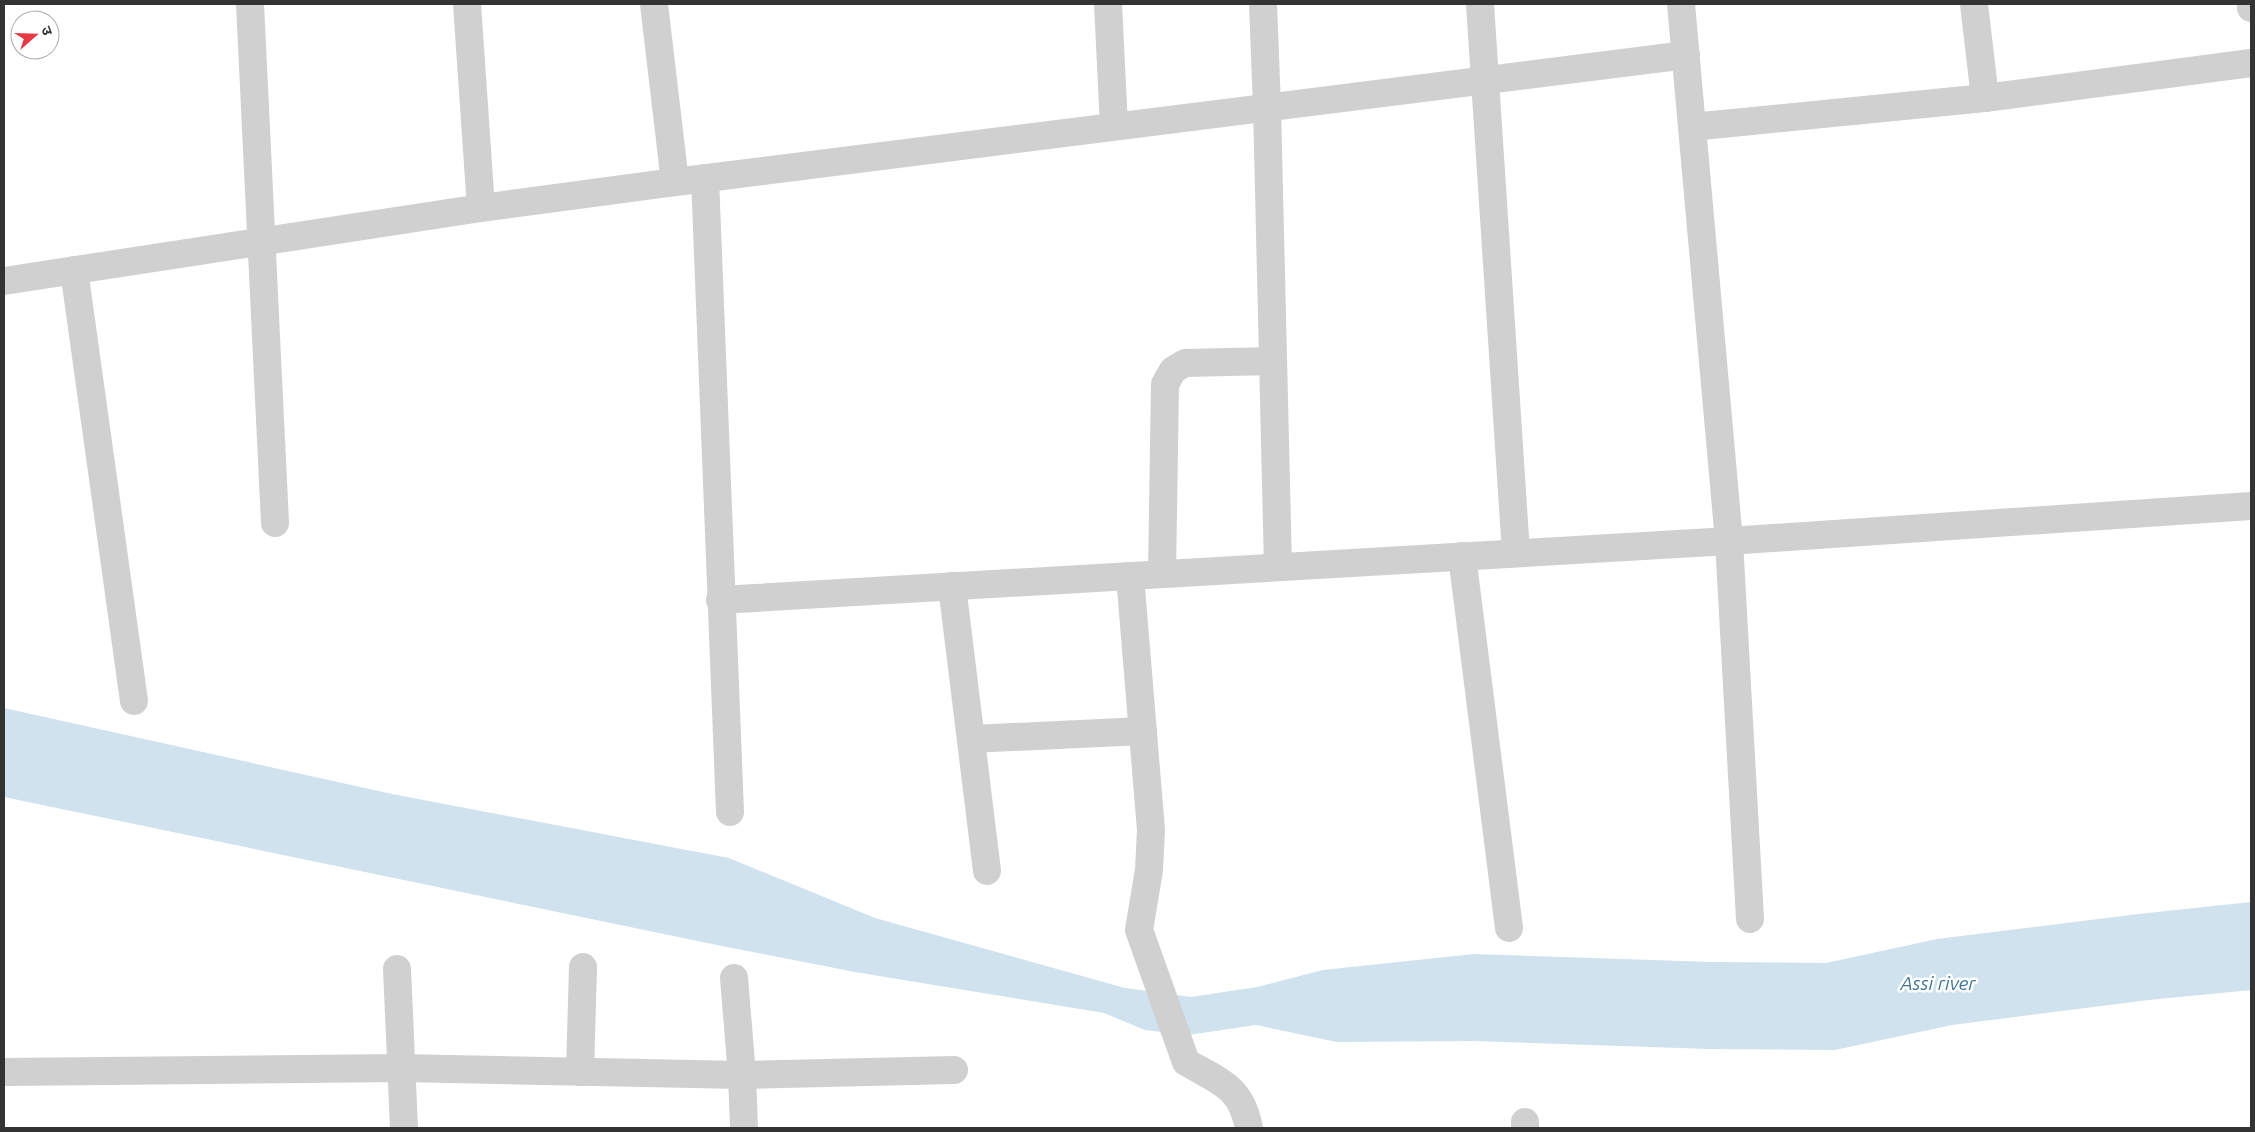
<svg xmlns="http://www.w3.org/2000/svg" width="2255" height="1132" font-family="Ubuntu,'Noto Sans Devanagari',sans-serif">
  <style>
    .water { fill: #cfe2ee }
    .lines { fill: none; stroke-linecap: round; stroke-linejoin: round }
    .street { stroke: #d0d0d0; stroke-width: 28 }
    .labels { text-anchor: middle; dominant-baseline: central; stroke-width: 5; stroke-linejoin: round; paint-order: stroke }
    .water-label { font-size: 19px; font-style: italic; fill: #3f7597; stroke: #fff }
  </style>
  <rect width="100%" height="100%" fill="#fff"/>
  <path class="water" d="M 4,708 L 392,794 L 729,858 L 875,918 L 1125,988 L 1191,997 L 1257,987 L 1323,970 L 1474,954 L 1712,962 L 1826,963 L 1937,939 L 2138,914 L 2251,902 L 2251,990 L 2149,1000 L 1952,1025 L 1835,1050 L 1710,1049 L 1474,1041 L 1337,1042 L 1256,1025 L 1188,1035 L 1145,1030 L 1104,1013 L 855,972 L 712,944 L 4,797 Z"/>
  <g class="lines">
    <g class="street">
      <path d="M 250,4 L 275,523"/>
      <path d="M 467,4 L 481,208"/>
      <path d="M 654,4 L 675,182"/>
      <path d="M 1108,4 L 1114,126"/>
      <path d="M 1263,4 L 1267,107 L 1278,567"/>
      <path d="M 1480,4 L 1516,553"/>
      <path d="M 1681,4 L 1729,541 L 1750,919"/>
      <path d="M 1974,4 L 1985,98"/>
      <path d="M 2251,4 L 2251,8"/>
      <path d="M 1692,127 L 1985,98 L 2251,63"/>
      <path d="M 705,178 L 730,812"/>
      <path d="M 74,270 L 134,701"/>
      <path d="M 4,281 L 481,208 L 675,182 L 1686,55"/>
      <path d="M 1462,556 L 1509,928"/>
      <path d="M 1162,574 L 1165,384 L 1173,370 L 1185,363 L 1273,361"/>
      <path d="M 1130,576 L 1151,830 L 1149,870 L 1139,930 L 1186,1062 C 1220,1082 1241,1086 1249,1128"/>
      <path d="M 952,586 L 987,871"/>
      <path d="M 720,600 L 1729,541 L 2251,506"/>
      <path d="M 971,739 L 1143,731"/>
      <path d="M 397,969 L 404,1128"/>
      <path d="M 734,978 L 742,1075 L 744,1128"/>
      <path d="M 4,1072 L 401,1068 L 742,1075 L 954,1070"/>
      <path d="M 580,1072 L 583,967"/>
      <path d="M 1525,1122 L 1525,1128"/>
    </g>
  </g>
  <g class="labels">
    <g class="water-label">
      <text x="1938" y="983">Assi river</text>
    </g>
  </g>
  <rect width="2255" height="1132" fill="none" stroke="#333333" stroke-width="10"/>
  <g transform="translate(35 35) rotate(70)"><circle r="24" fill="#ffffff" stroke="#adadad"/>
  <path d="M0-4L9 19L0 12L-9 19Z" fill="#e63946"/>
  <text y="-8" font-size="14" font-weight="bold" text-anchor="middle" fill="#333333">उ</text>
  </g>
</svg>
